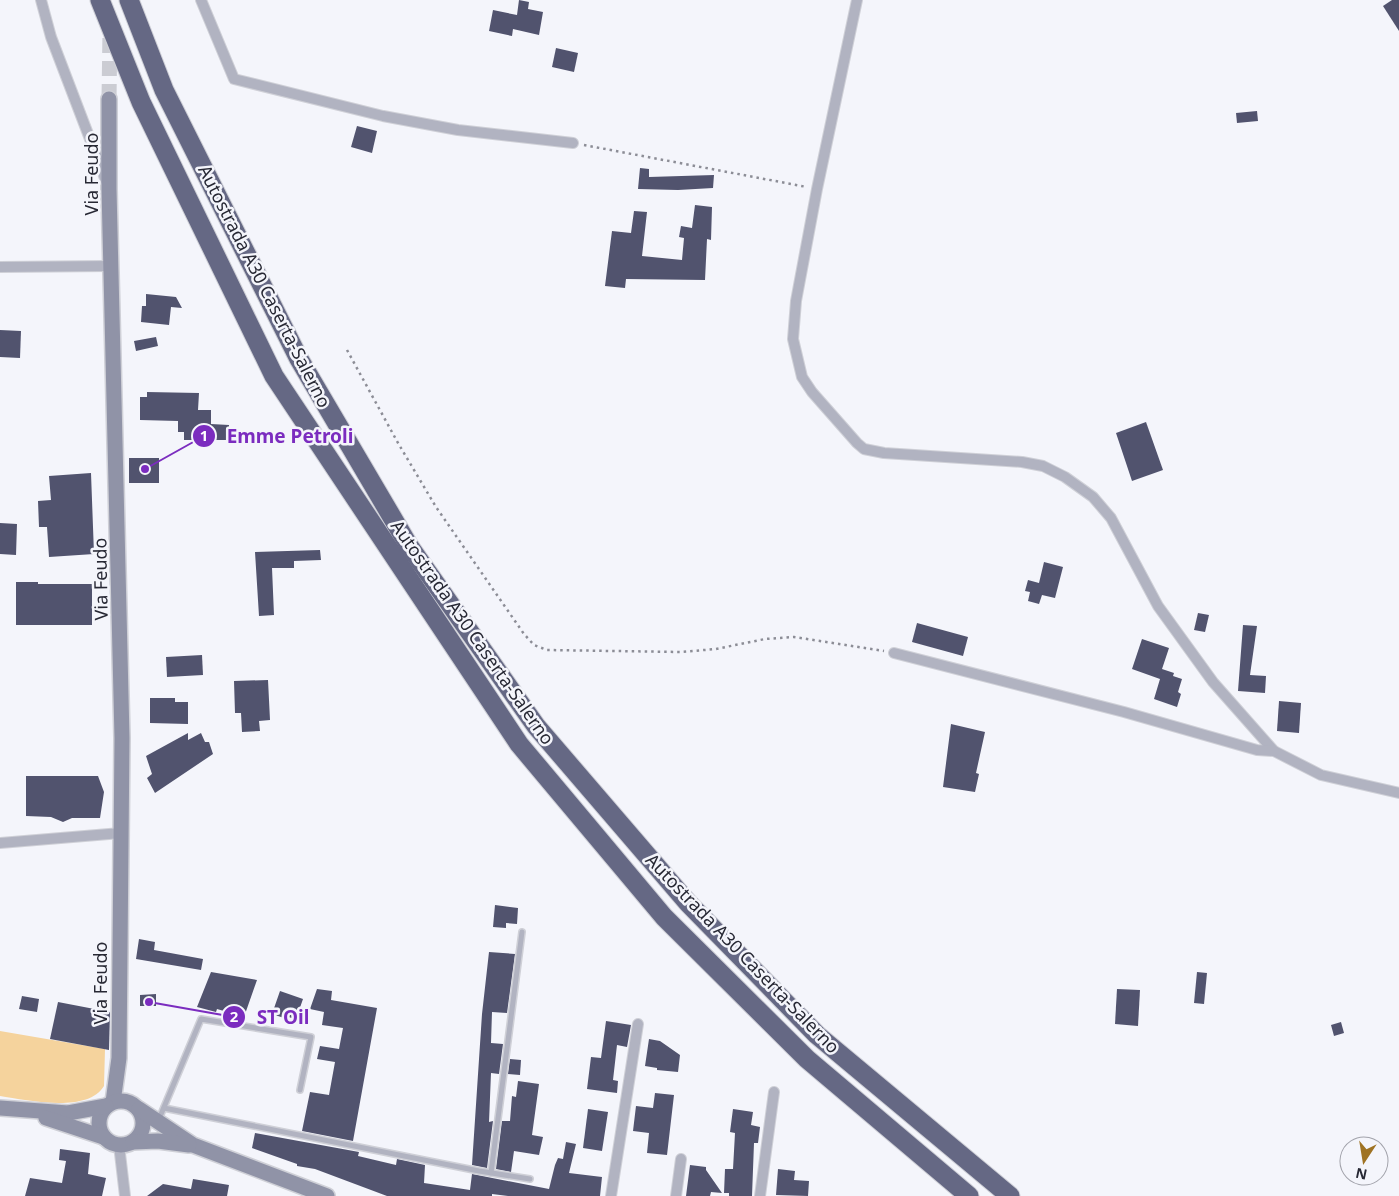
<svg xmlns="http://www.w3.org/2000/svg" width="1399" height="1196" font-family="'Noto Sans',sans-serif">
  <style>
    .green { fill: #f5d39d }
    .building { fill: #51536e }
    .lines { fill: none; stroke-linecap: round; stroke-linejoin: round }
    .secondary-tunnel { stroke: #cbccd3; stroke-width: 15; stroke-dasharray: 15 8; stroke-linecap: butt }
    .lane-casing { stroke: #cfd0d7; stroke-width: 8 }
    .street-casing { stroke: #cfd0d7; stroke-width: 12 }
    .secondary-casing { stroke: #cfd0d7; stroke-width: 18 }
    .highway-casing { stroke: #cfd0d7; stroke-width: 21 }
    .path { stroke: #8c8d96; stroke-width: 2.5; stroke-dasharray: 2.5 4; stroke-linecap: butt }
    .lane { stroke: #b1b3c1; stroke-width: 5 }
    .street { stroke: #b1b3c1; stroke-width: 10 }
    .secondary { stroke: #9093a7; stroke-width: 15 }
    .highway { stroke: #656884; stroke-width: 19 }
    .labels { text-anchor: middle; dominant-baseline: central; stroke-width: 5; stroke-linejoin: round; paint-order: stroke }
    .street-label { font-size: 18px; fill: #272834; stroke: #f4f5fb }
    .leader { fill: none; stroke: #7b2cbf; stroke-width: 2 }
    .callout-dot { fill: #7b2cbf; stroke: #f4f5fb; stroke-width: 2 }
    .mark-label { font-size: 15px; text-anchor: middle; font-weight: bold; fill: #fff }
    .callout-label { font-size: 19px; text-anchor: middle; font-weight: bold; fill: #7b2cbf; stroke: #f4f5fb; stroke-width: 5; stroke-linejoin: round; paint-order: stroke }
  </style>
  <rect width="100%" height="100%" fill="#f4f5fb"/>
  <path class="green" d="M 0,1031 L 105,1049 L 104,1086 C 87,1114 27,1100 0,1096 Z"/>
  <g class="building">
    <path d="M 519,0 L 529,2 L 528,9 L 543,12 L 539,35 L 513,29 L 512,36 L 489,31 L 493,10 L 517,15 Z"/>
    <path d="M 1392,0 L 1399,0 L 1399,31 L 1383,6 Z"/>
    <path d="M 556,48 L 578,53 L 574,72 L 552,67 Z"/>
    <path d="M 1257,111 L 1258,121 L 1237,123 L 1236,113 Z"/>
    <path d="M 357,126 L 377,131 L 372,153 L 351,147 Z"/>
    <path d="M 640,168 L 649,169 L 649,177 L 714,175 L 713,188 L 678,190 L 638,189 Z"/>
    <path d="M 695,205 L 712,207 L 711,240 L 707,239 L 705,280 L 626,279 L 625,288 L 605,286 L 612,231 L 631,233 L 634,211 L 647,212 L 642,256 L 682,260 L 684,238 L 679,237 L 681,226 L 692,228 Z"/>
    <path d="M 146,294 L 176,297 L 182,308 L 171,307 L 169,325 L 141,322 L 142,306 L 146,306 Z"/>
    <path d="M 0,330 L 21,331 L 20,358 L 0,357 Z"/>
    <path d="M 156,337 L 158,346 L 136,351 L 134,341 Z"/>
    <path d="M 147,392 L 199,393 L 198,410 L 211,410 L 211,424 L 229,425 L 229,440 L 184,440 L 184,432 L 178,432 L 178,421 L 140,420 L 140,397 L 147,397 Z"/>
    <path d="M 1146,422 L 1163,470 L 1132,481 L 1116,433 Z"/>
    <rect x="129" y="458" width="30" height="25"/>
    <path d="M 91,473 L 94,554 L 49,557 L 47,527 L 39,527 L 38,501 L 51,500 L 49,476 Z"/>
    <path d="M 0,523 L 17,524 L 16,555 L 0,554 Z"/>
    <path d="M 320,550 L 321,560 L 294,561 L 294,568 L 272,568 L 274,615 L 259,616 L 255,552 Z"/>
    <path d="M 1044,562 L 1063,567 L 1055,598 L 1042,595 L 1039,604 L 1028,601 L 1030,592 L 1025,591 L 1028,580 L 1039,583 Z"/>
    <path d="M 16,582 L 38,582 L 38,584 L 92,584 L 92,625 L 16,625 Z"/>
    <path d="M 1198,613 L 1209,615 L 1205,632 L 1194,630 Z"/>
    <path d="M 917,623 L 968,637 L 963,656 L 912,642 Z"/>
    <path d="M 1243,625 L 1257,626 L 1250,675 L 1266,676 L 1265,693 L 1238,691 Z"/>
    <path d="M 1142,639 L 1169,648 L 1162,669 L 1174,673 L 1173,676 L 1182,679 L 1178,692 L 1181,694 L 1177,707 L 1154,699 L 1160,679 L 1132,669 Z"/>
    <path d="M 202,655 L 203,675 L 167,677 L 166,657 Z"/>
    <path d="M 268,680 L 270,720 L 259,721 L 260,731 L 242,732 L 241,713 L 235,713 L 234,681 Z"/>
    <path d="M 150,698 L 175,698 L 175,702 L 188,702 L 188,724 L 150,723 Z"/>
    <path d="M 1279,701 L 1301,703 L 1299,733 L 1277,731 Z"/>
    <path d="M 951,724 L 985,732 L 976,773 L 979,774 L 975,792 L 943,787 Z"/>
    <path d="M 188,733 L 188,740 L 201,733 L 205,742 L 209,742 L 213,754 L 155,793 L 147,778 L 152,774 L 146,756 Z"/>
    <path d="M 26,776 L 98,776 L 104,792 L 100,818 L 72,818 L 63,822 L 51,817 L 26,816 Z"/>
    <path d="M 495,905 L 518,908 L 517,924 L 506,923 L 506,928 L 493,927 Z"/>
    <path d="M 139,939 L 155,942 L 154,950 L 203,959 L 201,970 L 136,959 Z"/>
    <path d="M 489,952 L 515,954 L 507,1013 L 492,1012 L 491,1043 L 503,1044 L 499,1074 L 491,1073 L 489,1122 L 493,1121 L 487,1168 L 472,1165 L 482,1014 Z"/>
    <path d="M 211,972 L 257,980 L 244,1017 L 217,1009 L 216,1012 L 197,1007 Z"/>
    <path d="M 1197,972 L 1207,973 L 1204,1004 L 1194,1003 Z"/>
    <path d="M 317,989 L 332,991 L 331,1000 L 377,1008 L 353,1141 L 302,1131 L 310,1092 L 329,1095 L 335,1062 L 317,1059 L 320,1046 L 339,1049 L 343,1028 L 322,1025 L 324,1012 L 310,1009 Z"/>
    <path d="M 1117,989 L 1140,990 L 1138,1026 L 1115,1024 Z"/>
    <path d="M 280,991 L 303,999 L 296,1019 L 288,1017 L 287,1019 L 272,1014 Z"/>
    <path d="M 156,994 L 156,1006 L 140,1006 L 140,995 Z"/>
    <path d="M 22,996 L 39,999 L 37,1012 L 19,1009 Z"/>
    <path d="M 58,1002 L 110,1012 L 109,1050 L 50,1039 Z"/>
    <path d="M 606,1021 L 631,1025 L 627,1047 L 617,1045 L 613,1080 L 618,1081 L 617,1093 L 587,1089 L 591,1057 L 601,1058 Z"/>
    <path d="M 1341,1022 L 1344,1033 L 1334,1036 L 1331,1025 Z"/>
    <path d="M 649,1039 L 660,1041 L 680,1055 L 678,1072 L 657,1070 L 657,1068 L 645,1066 Z"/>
    <path d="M 510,1059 L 521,1060 L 520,1075 L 508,1074 Z"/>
    <path d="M 518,1081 L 539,1084 L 532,1135 L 543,1137 L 539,1155 L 514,1151 L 511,1172 L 496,1169 L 502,1121 L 510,1121 L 512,1096 L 516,1097 Z"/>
    <path d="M 655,1093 L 674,1095 L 667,1155 L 647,1153 L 649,1133 L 633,1131 L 636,1106 L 653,1108 Z"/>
    <path d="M 588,1109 L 608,1112 L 602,1151 L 583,1148 Z"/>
    <path d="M 733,1109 L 753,1112 L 751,1125 L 760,1127 L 758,1143 L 754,1143 L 752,1196 L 729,1196 L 729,1193 L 724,1193 L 725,1169 L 733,1169 L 735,1133 L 730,1132 Z"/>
    <path d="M 255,1133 L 359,1152 L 358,1156 L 396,1165 L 397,1159 L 425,1165 L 424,1183 L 470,1190 L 472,1174 L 549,1189 L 555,1165 L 558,1158 L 563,1159 L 566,1142 L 576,1144 L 569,1173 L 602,1177 L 600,1196 L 508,1196 L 492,1194 L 492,1196 L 387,1196 L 315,1169 L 297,1166 L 297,1164 L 252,1148 Z"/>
    <path d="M 60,1149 L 90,1153 L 88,1174 L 106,1178 L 102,1196 L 25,1196 L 30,1178 L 62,1183 L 66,1161 L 59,1160 Z"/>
    <path d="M 690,1165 L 706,1167 L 706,1170 L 722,1193 L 711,1192 L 710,1196 L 686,1196 Z"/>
    <path d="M 778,1169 L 795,1171 L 794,1180 L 809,1181 L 808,1196 L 776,1195 Z"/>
    <path d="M 193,1179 L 229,1185 L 227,1196 L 147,1196 L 163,1184 L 191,1189 Z"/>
  </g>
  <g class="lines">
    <path class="secondary-tunnel" d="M 109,99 L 110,30"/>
    <defs>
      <g id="lane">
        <path d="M 164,1108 L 479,1171 L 530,1179"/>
        <path d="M 159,1119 L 201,1019 L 311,1037 L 300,1090"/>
        <path d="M 491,1173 L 522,932"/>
      </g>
      <g id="street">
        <path d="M 41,0 L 51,37 L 106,181"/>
        <path d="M 201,0 L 234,79 L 383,116 L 458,130 L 573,143"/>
        <path d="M 857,0 L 817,189 L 796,301 L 793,339 L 802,377 L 812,392 L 857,443 L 864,449 L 884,453 L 1022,462 L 1043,466 L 1065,477 L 1093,497 L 1111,518 L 1158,606 L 1213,682 L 1274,751 L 1321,775 L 1399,793"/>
        <path d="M 0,267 L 111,266"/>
        <path d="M 894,653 L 1124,712 L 1257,750 L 1274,751"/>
        <path d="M 0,843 L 121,833"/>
        <path d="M 119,1145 L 125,1196"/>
        <path d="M 611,1196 L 638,1024"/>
        <path d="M 676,1196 L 681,1159"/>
        <path d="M 760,1196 L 774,1092"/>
      </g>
      <g id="secondary">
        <path d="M 109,99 L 109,189 L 122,738 L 119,1058 L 113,1102"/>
        <circle cx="121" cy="1123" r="22"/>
        <path d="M 0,1108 L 68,1113 L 106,1106"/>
        <path d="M 139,1109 L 193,1145 L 327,1196"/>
        <path d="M 46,1118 L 103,1137"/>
        <path d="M 133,1142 L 158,1141 L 189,1145"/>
      </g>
      <g id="highway">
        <path d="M 100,0 L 141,102 L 274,376 L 519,744 L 664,917 L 807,1059 L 969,1196"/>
        <path d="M 129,0 L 164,90 L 299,359 L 409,546 L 536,726 L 688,903 L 817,1035 L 1010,1196"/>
      </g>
    </defs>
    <use href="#lane" class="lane-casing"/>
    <use href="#street" class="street-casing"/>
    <use href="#secondary" class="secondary-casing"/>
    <use href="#highway" class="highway-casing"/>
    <g class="path">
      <path d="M 584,145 L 807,187"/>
      <path d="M 347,350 L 398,443 L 436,507 L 524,634 L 534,645 L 547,650 L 681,652 L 716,649 L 765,639 L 794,637 L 884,651"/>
    </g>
    <use href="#lane" class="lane"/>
    <use href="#street" class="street"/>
    <use href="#secondary" class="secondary"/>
    <use href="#highway" class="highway"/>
  </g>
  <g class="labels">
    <g class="street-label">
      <text transform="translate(91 174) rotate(-90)">Via Feudo</text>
      <text transform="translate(265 286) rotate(63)">Autostrada A30 Caserta-Salerno</text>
      <text transform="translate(100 579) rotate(-91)">Via Feudo</text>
      <text transform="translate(473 632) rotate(55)">Autostrada A30 Caserta-Salerno</text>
      <text transform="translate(743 953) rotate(46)">Autostrada A30 Caserta-Salerno</text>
      <text transform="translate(100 983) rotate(-90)">Via Feudo</text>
    </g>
  </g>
  <path class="leader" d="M145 469L204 436M149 1002L234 1017"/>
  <g class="callout-dot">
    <circle cx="145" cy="469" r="5"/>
    <circle cx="149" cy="1002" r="5"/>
    <circle cx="204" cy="436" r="12"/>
    <circle cx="234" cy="1017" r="12"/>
  </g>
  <g class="mark-label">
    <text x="204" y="441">1</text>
    <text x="234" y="1022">2</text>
  </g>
  <g class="callout-label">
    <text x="290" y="443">Emme Petroli</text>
    <text x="283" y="1024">ST Oil</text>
  </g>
  <g transform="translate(1364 1161) rotate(192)"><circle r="24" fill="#f4f5fb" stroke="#a2a3ab"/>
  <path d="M0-4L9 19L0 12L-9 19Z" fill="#9f7323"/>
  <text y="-8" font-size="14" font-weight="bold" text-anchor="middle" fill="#272834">N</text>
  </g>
</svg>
